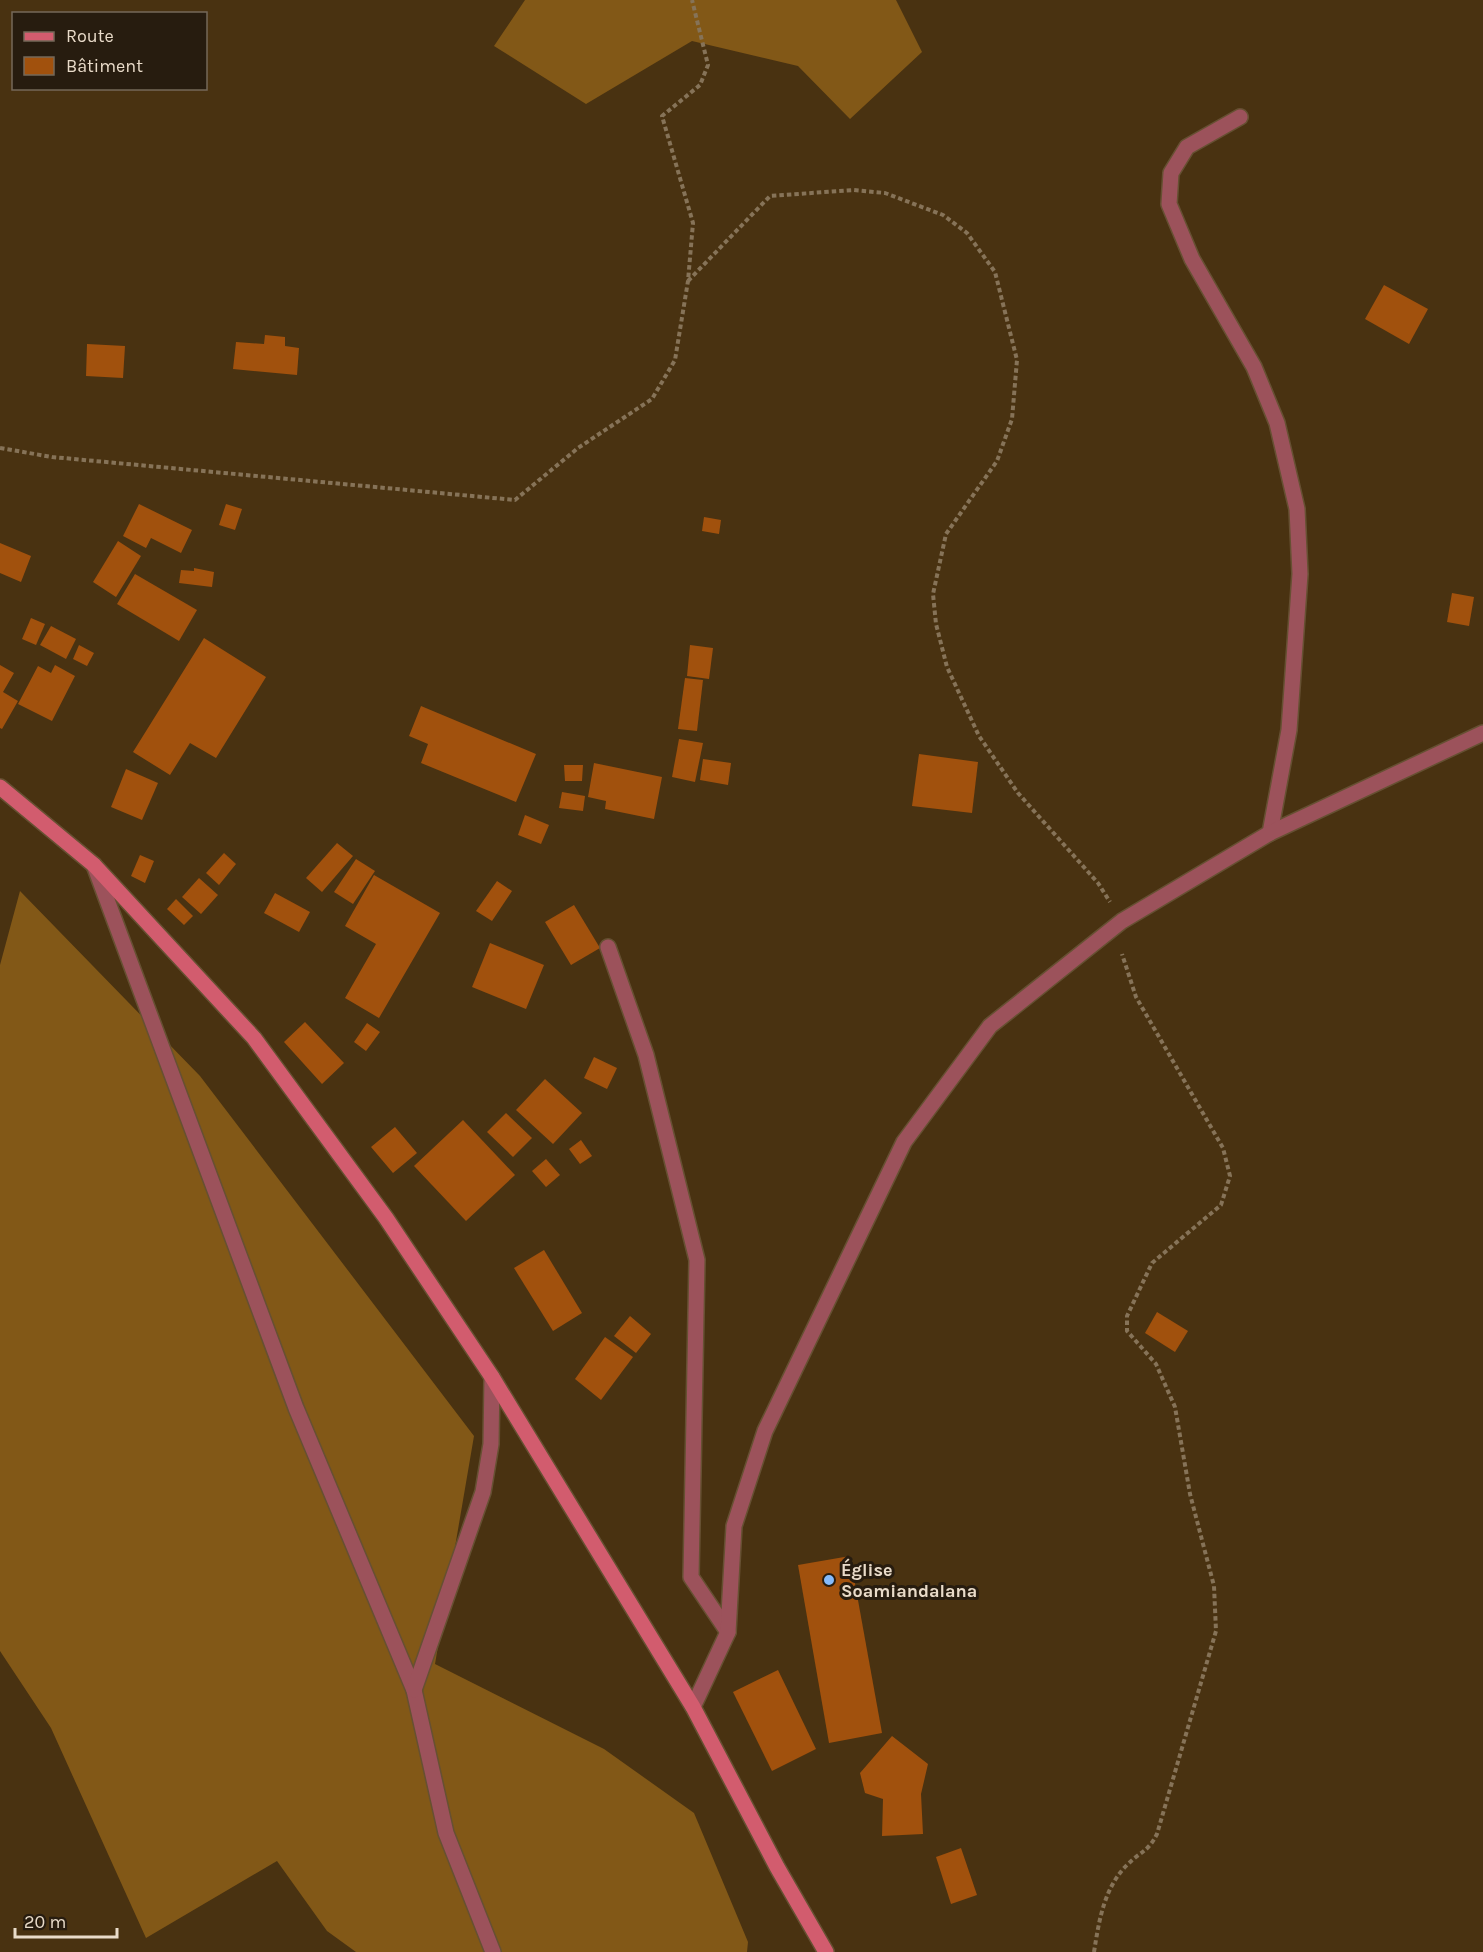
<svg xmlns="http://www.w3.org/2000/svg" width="1483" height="1952" font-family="Karla,sans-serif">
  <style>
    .forest { fill: #825817 }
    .building { fill: #a1510d }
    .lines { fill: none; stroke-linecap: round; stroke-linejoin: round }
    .minor-casing { stroke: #665032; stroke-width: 18 }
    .secondary-casing { stroke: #665032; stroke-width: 18 }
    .path { stroke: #867358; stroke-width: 4; stroke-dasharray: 4.5 3; stroke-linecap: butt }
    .minor { stroke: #9c525b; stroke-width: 15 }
    .secondary { stroke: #d25c6e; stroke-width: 15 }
    .poi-dot { fill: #85bbfb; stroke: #271c0f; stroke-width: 2 }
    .labels { text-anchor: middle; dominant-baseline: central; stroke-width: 6; stroke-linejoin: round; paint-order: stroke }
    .poi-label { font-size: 18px; font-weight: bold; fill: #e9dbc9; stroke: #271c0f; text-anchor: start }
  </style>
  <rect width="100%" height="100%" fill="#493211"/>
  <g class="forest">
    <path d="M 525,0 L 896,0 L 922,52 L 850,119 L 798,66 L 692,41 L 586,104 L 494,46 Z"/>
    <path d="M 20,891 L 200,1076 L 474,1436 L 435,1664 L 604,1749 L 694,1813 L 748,1942 L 747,1952 L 356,1952 L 327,1931 L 277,1861 L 146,1938 L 51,1728 L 0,1651 L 0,965 Z"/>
  </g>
  <g class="building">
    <path d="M 1384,285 L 1428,309 L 1409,344 L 1365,319 Z"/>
    <path d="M 265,335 L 285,337 L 285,346 L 299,348 L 297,375 L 233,369 L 236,342 L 264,344 Z"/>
    <path d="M 87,344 L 125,346 L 123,378 L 86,376 Z"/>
    <path d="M 139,504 L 192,530 L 181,553 L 151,538 L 146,548 L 123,536 Z"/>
    <path d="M 226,504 L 242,509 L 235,530 L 219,525 Z"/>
    <path d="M 704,517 L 721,520 L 719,534 L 702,531 Z"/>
    <path d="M 118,541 L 141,556 L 116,597 L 93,582 Z"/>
    <path d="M 0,543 L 31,556 L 21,582 L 0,573 Z"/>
    <path d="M 194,568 L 214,572 L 212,587 L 179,583 L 181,570 L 194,571 Z"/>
    <path d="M 135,574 L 197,610 L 179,641 L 117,604 Z"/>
    <path d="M 1452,593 L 1474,597 L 1469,626 L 1447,622 Z"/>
    <path d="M 31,618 L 45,624 L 36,645 L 22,639 Z"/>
    <path d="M 51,626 L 76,639 L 66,659 L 40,645 Z"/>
    <path d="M 204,638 L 266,677 L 216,758 L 190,743 L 170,775 L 133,752 Z"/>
    <path d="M 79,645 L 94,653 L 87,666 L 73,659 Z"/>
    <path d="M 690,645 L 713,648 L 709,679 L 687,676 Z"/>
    <path d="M 0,665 L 14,673 L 3,692 L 18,701 L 2,729 L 0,728 Z"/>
    <path d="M 55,665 L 75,676 L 52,721 L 18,704 L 38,666 L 51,673 Z"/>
    <path d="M 685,678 L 703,680 L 697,731 L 678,729 Z"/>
    <path d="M 421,706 L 536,754 L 516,802 L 421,763 L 428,744 L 409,736 Z"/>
    <path d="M 679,739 L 703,743 L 695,782 L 672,777 Z"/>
    <path d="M 919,754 L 978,762 L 972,813 L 912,806 Z"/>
    <path d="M 703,759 L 731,763 L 728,785 L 700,780 Z"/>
    <path d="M 594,763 L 662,777 L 654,819 L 605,809 L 606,801 L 588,797 Z"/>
    <path d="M 564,765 L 583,765 L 582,781 L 565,781 Z"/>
    <path d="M 126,769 L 158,783 L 142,820 L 111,807 Z"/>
    <path d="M 562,792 L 585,796 L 583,811 L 559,808 Z"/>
    <path d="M 525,815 L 549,825 L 541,844 L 518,835 Z"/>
    <path d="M 337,843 L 353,856 L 322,892 L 306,878 Z"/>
    <path d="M 224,853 L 236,864 L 219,885 L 206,873 Z"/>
    <path d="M 140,855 L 154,861 L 145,883 L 131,876 Z"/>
    <path d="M 356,859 L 375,871 L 353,904 L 334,892 Z"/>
    <path d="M 374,875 L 440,913 L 379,1018 L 345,998 L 376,944 L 345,926 Z"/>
    <path d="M 199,878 L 218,895 L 201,914 L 182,897 Z"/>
    <path d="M 497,881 L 512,891 L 492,921 L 476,911 Z"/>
    <path d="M 275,893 L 310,912 L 299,932 L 264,913 Z"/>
    <path d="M 176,899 L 193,916 L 184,925 L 167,909 Z"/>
    <path d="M 574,905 L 600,948 L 571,965 L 545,922 Z"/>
    <path d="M 490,943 L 544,965 L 526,1009 L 472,987 Z"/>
    <path d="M 305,1022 L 344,1063 L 322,1084 L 284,1042 Z"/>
    <path d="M 367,1023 L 380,1032 L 366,1051 L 354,1042 Z"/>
    <path d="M 594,1057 L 617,1068 L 607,1089 L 584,1078 Z"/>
    <path d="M 545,1079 L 582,1113 L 553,1144 L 516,1110 Z"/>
    <path d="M 506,1113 L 532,1138 L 513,1157 L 487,1132 Z"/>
    <path d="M 463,1120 L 515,1175 L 466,1221 L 414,1166 Z"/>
    <path d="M 395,1127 L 417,1153 L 393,1173 L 371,1147 Z"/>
    <path d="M 581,1140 L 592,1156 L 580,1164 L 569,1149 Z"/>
    <path d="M 546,1159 L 560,1175 L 546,1187 L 532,1171 Z"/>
    <path d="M 544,1250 L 582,1313 L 553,1331 L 514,1268 Z"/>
    <path d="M 1157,1312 L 1188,1331 L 1175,1352 L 1145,1333 Z"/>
    <path d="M 630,1316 L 651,1334 L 636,1353 L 614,1336 Z"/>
    <path d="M 605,1337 L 633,1357 L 601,1400 L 575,1379 Z"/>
    <path d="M 850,1556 L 882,1733 L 829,1743 L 798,1565 Z"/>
    <path d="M 778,1670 L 816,1749 L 772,1771 L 733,1692 Z"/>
    <path d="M 892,1736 L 928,1764 L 921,1794 L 923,1834 L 882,1836 L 883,1799 L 865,1793 L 860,1773 Z"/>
    <path d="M 961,1848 L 977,1895 L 951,1904 L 936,1857 Z"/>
  </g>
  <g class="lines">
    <defs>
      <g id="minor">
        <path d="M 1240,117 L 1187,147 L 1171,173 L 1169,204 L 1192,259 L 1254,367 L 1277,423 L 1297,509 L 1300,574 L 1289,730 L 1270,833"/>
        <path d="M 94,865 L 296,1408 L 414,1690 L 446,1833 L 493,1952"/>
        <path d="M 608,947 L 646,1055 L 697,1260 L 691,1577 L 728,1632"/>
        <path d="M 414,1690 L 483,1492 L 491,1444 L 492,1377"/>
        <path d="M 693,1707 L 728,1632 L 734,1526 L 765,1431 L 904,1142 L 990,1026 L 1122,921 L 1270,833 L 1483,733"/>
      </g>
      <path id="secondary" d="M 0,787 L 94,865 L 254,1038 L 386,1218 L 492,1377 L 693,1707 L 777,1867 L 826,1952"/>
    </defs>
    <use href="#minor" class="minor-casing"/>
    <use href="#secondary" class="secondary-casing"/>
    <g class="path">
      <path d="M 688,281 L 770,196 L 853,190 L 885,193 L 943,215 L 967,233 L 995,272 L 1017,360 L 1012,419 L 997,461 L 946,534 L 933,594 L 936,624 L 947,667 L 979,736 L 1018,793 L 1098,883 L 1110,902"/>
      <path d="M 0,448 L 52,457 L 515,500 L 578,448 L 652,399 L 675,360 L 688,281 L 693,223 L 662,116 L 700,85 L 708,65 L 692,0"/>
      <path d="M 1094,1952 C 1099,1921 1104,1887 1128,1864 C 1141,1851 1148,1852 1157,1834 L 1216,1631 L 1214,1586 L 1190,1494 L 1175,1407 L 1156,1364 L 1127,1331 L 1127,1316 L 1152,1263 L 1221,1205 L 1230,1176 L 1223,1148 L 1136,997 L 1122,954"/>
    </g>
    <use href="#minor" class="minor"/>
    <use href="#secondary" class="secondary"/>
  </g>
  <circle class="poi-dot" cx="829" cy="1580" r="6"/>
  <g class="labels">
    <g class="poi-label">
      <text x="841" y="1570">Église<tspan x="841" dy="21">Soamiandalana</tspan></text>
    </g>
  </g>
  <rect x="12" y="12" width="195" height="78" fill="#271c0f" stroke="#756859" stroke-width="1.5"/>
  <rect x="24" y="32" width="30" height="9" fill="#d25c6e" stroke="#756859" stroke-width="1.5"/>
  <text x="66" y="42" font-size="18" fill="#e9dbc9">Route</text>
  <rect x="24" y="57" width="30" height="18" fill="#a1510d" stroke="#756859" stroke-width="1.5"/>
  <text x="66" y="72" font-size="18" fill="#e9dbc9">Bâtiment</text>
  <path d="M15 1928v9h102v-9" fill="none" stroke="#e9dbc9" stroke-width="3"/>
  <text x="24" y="1928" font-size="18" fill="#e9dbc9" stroke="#271c0f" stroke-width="4.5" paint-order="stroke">20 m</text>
</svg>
